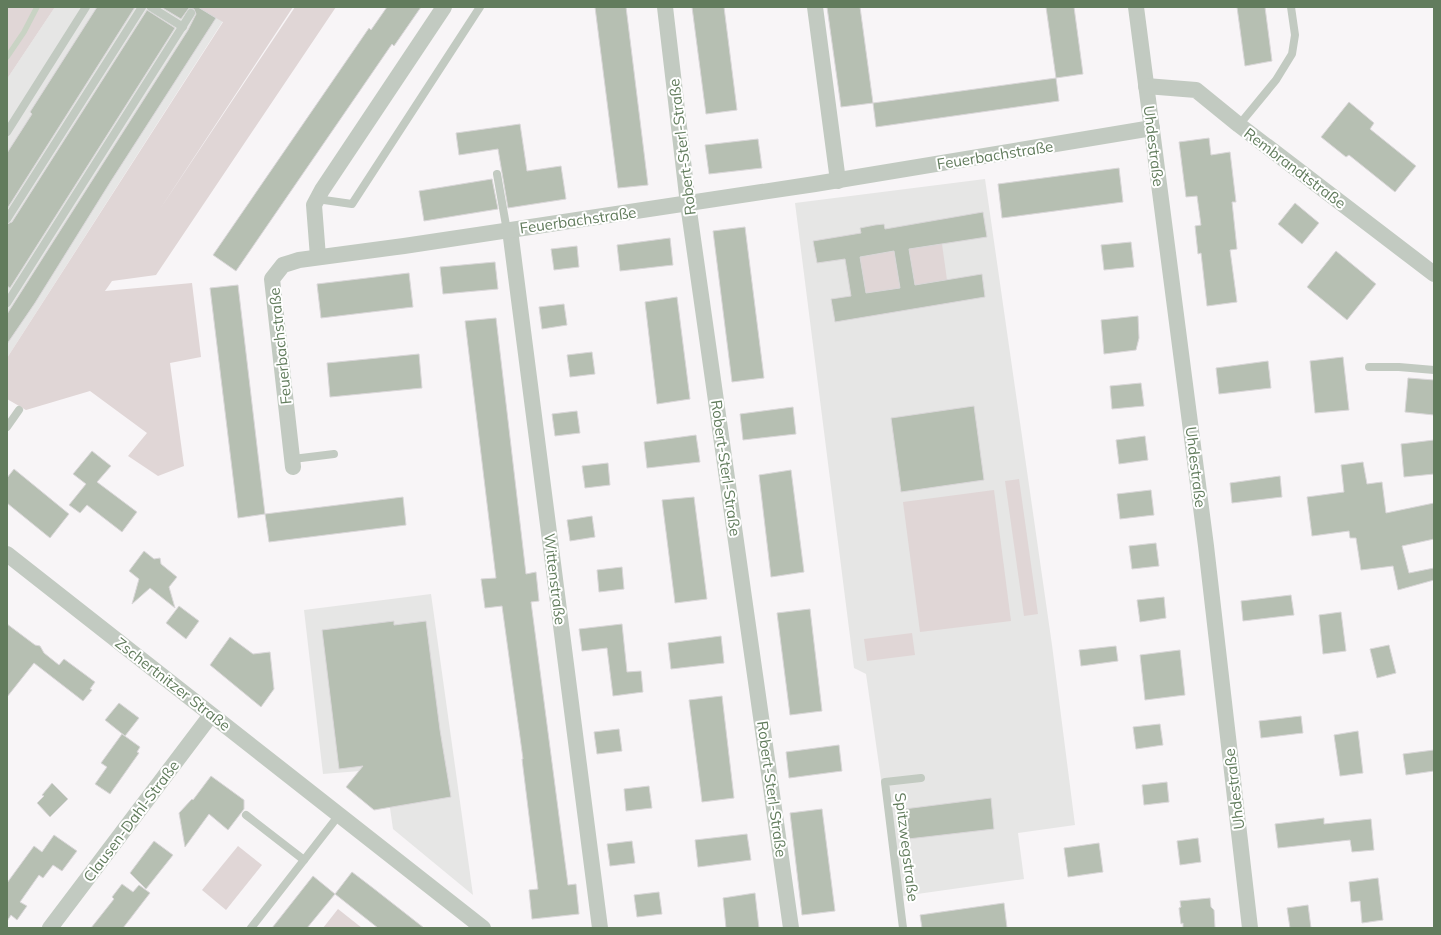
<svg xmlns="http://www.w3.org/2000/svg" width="1441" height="935" font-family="Mulish,sans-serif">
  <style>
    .built { fill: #e6e6e5 }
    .green { fill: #e0d6d6 }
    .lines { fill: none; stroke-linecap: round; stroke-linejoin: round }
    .stream { stroke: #c9d3c4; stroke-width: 5.5 }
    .building { fill: #b6bfb2; stroke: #dad7d9; fill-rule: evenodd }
    .service { stroke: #c2cac1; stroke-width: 8 }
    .minor { stroke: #c2cac1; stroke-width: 16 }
    .labels { text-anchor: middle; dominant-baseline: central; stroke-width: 4; stroke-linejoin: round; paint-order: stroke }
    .street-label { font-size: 15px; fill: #627c5d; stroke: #fff }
  </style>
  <rect width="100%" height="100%" fill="#f8f5f7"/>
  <g class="built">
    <path d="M 55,7 L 197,7 L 223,21 L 7,358 L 7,79 Z"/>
    <path d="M 985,179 L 1052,645 L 1075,825 L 1018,833 L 1024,879 L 896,897 L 883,793 L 866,674 L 854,668 L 795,203 Z"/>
    <path d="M 431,594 L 473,895 L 393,829 L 388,794 L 360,771 L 323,774 L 304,610 Z"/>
  </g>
  <g class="green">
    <path d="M 7,7 L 55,7 L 7,79 Z"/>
    <path d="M 197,7 L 293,7 L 160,209 L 295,7 L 336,7 L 156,275 L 112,281 L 105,291 L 192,283 L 201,357 L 170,363 L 184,466 L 158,476 L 128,456 L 147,433 L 90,391 L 26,410 L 7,399 L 7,358 L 223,22 Z"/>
    <path d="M 942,244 L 947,280 L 915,285 L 909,249 Z"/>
    <path d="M 894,251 L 900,288 L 866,293 L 860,257 Z"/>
    <path d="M 1019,479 L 1038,614 L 1024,616 L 1005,481 Z"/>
    <path d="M 994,490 L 1011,621 L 920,632 L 903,502 Z"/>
    <path d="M 912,633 L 915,655 L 867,661 L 864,639 Z"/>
    <path d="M 238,846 L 262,865 L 226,910 L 202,890 Z"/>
    <path d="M 338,909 L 362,928 L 323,928 Z"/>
  </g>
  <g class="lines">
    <path class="stream" d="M 7,57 L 24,32 L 37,7"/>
  </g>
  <g class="building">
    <path d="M 97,7 L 135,7 L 7,209 L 7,153 L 32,114 L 30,112 Z"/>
    <path d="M 161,7 L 198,7 L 216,18 L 111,181 L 35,303 L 7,344 L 7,314 L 188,30 L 196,14 L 194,9 L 189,8 L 181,19 Z"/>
    <path d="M 387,7 L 421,7 L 394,46 L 392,44 L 236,271 L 213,255 L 369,28 L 371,30 Z"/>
    <path d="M 595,7 L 626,7 L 648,185 L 618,188 Z"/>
    <path d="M 692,7 L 724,7 L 737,110 L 706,114 Z"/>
    <path d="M 827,7 L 860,7 L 873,103 L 841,107 Z"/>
    <path d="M 1046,7 L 1074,7 L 1083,74 L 1056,78 Z"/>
    <path d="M 1237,7 L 1265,7 L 1272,61 L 1245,66 Z"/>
    <path d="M 147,10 L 175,28 L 10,288 L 7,286 L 7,224 L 12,222 Z"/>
    <path d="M 1056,78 L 1059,101 L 876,127 L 873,103 Z"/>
    <path d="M 1349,102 L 1374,123 L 1370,129 L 1416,166 L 1395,192 L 1349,155 L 1346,157 L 1321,137 Z"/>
    <path d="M 520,124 L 527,171 L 561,166 L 566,199 L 508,208 L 498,149 L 459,155 L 456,133 Z"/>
    <path d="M 1209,138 L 1211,155 L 1230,152 L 1236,202 L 1232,202 L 1237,249 L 1230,250 L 1237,302 L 1207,306 L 1201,253 L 1198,254 L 1195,226 L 1201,225 L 1197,196 L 1186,197 L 1179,142 Z"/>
    <path d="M 758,139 L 762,168 L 709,174 L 705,145 Z"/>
    <path d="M 1119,168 L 1123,202 L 1002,218 L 998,184 Z"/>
    <path d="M 492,179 L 498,209 L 424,221 L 419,191 Z"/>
    <path d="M 1295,203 L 1319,223 L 1302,244 L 1278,224 Z"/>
    <path d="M 983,212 L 987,237 L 909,249 L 915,285 L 982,274 L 985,297 L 835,322 L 831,299 L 851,296 L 845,259 L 817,263 L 813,241 L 861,233 L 860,228 L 875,225 L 884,224 L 885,229 ZM 894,251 L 900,288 L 866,293 L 860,257 Z"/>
    <path d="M 745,227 L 764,378 L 732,382 L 713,231 Z"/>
    <path d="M 670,238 L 673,265 L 620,271 L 617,245 Z"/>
    <path d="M 1131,242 L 1134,267 L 1104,270 L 1101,245 Z"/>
    <path d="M 577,246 L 579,267 L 554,270 L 551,249 Z"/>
    <path d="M 1336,251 L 1376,284 L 1347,320 L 1307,287 Z"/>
    <path d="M 495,262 L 498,289 L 443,294 L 440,267 Z"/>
    <path d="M 409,273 L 413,307 L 321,318 L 317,284 Z"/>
    <path d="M 238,285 L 265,514 L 238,518 L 210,288 Z"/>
    <path d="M 677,297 L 690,399 L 657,404 L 645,302 Z"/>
    <path d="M 564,304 L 567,325 L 542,329 L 539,307 Z"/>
    <path d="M 1138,316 L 1139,338 L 1136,350 L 1104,354 L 1101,320 Z"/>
    <path d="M 496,318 L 526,574 L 536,572 L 539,601 L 531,602 L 568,885 L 576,884 L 579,914 L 532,919 L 529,890 L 538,889 L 522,759 L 523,759 L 502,606 L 485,608 L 481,579 L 496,578 L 465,321 Z"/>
    <path d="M 592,352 L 595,374 L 570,377 L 567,355 Z"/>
    <path d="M 419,354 L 422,388 L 330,397 L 327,363 Z"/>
    <path d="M 1343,357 L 1349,410 L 1315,413 L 1310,361 Z"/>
    <path d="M 1268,361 L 1271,388 L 1219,394 L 1216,368 Z"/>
    <path d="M 1408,378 L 1434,380 L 1434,415 L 1405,412 Z"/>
    <path d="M 1141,383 L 1144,406 L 1112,409 L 1110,386 Z"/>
    <path d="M 974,406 L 984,480 L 901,492 L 891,418 Z"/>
    <path d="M 793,407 L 796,434 L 743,440 L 740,414 Z"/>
    <path d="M 577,411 L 580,433 L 555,436 L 552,414 Z"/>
    <path d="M 696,435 L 700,462 L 647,468 L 644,442 Z"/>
    <path d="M 1145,436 L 1148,460 L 1119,464 L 1116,440 Z"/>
    <path d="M 1434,440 L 1434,474 L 1404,477 L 1401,444 Z"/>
    <path d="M 92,451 L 111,466 L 97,482 L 137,512 L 122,532 L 87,505 L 80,513 L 69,505 L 86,484 L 73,474 Z"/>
    <path d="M 1363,462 L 1367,484 L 1382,482 L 1386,513 L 1434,503 L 1434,539 L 1402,546 L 1409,573 L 1434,568 L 1434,580 L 1398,590 L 1393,566 L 1361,570 L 1356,538 L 1350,538 L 1349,531 L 1312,536 L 1307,497 L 1344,492 L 1341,465 Z"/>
    <path d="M 608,463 L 610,485 L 585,488 L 582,466 Z"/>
    <path d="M 14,469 L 69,514 L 50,538 L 7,503 L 7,478 Z"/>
    <path d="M 791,470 L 804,572 L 771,577 L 759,475 Z"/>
    <path d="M 1280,476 L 1282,497 L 1232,503 L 1230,483 Z"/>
    <path d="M 1151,490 L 1154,515 L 1120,519 L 1117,494 Z"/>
    <path d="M 403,497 L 406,525 L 269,542 L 265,514 Z"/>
    <path d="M 694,497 L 707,599 L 675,603 L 662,500 Z"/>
    <path d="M 592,516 L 595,537 L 570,541 L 567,520 Z"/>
    <path d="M 1156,543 L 1159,566 L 1132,569 L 1129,546 Z"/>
    <path d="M 144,551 L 154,559 L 160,558 L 161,564 L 177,577 L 169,587 L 175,608 L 150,588 L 132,604 L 139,579 L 129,571 Z"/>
    <path d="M 622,567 L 624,589 L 599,592 L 597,570 Z"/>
    <path d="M 1291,595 L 1294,615 L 1243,621 L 1241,601 Z"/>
    <path d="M 1164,597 L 1166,618 L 1140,622 L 1137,600 Z"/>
    <path d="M 179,606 L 199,621 L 186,639 L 166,623 Z"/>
    <path d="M 810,609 L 822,711 L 790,715 L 777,613 Z"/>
    <path d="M 1341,612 L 1346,651 L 1323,654 L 1319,615 Z"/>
    <path d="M 394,621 L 394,625 L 426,621 L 440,730 L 451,797 L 374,810 L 346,787 L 363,766 L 339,769 L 322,630 Z"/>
    <path d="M 7,624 L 35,645 L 40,646 L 44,653 L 59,665 L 64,659 L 95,682 L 90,689 L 92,690 L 83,701 L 34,663 L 7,697 Z"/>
    <path d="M 622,624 L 627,672 L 641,671 L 643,692 L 613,696 L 607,648 L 582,651 L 579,629 Z"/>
    <path d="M 721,636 L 724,663 L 671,669 L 668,643 Z"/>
    <path d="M 230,637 L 253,654 L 270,652 L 274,689 L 261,707 L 210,665 Z"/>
    <path d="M 1389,645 L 1396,673 L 1377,678 L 1370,649 Z"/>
    <path d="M 1116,646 L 1118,661 L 1081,666 L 1079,650 Z"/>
    <path d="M 1180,650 L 1185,695 L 1145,700 L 1140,655 Z"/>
    <path d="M 722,696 L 734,798 L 702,802 L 689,700 Z"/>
    <path d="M 119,703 L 139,718 L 125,736 L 105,720 Z"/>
    <path d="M 1301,716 L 1303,733 L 1261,738 L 1259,721 Z"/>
    <path d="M 1160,724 L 1163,745 L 1136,749 L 1133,727 Z"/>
    <path d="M 619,729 L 622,751 L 597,754 L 594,732 Z"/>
    <path d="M 1358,731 L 1363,773 L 1340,776 L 1334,735 Z"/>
    <path d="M 122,734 L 140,747 L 137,752 L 139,753 L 110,794 L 95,784 L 107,767 L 101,763 Z"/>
    <path d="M 839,745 L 842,771 L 789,778 L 786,752 Z"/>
    <path d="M 1434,750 L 1434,771 L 1406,775 L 1403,754 Z"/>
    <path d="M 211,776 L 244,800 L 244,809 L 228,830 L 209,814 L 185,847 L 179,813 L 192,799 L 193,800 Z"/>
    <path d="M 1167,782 L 1169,802 L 1144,805 L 1142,785 Z"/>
    <path d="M 52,783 L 68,799 L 50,817 L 37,803 L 44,796 L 42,795 Z"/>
    <path d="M 649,786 L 652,808 L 626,811 L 624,789 Z"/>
    <path d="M 991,798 L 994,829 L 908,839 L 904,809 Z"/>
    <path d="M 822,809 L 835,911 L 802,915 L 790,813 Z"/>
    <path d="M 1324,818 L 1324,824 L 1371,819 L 1374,850 L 1352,852 L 1350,840 L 1278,848 L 1275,824 Z"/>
    <path d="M 747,834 L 751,860 L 698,867 L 695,840 Z"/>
    <path d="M 54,835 L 77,851 L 62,871 L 53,865 L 43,878 L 39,875 L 20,902 L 27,906 L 17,920 L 11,915 L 7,921 L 7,883 L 34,846 L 42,852 Z"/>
    <path d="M 1198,838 L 1201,862 L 1180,865 L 1177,841 Z"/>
    <path d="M 154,841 L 173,855 L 146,889 L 130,873 Z"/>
    <path d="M 632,841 L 635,863 L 610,866 L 607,844 Z"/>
    <path d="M 1099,843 L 1103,872 L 1068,877 L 1064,848 Z"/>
    <path d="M 352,872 L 373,888 L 424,928 L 378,928 L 335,894 Z"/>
    <path d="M 313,876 L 335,894 L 307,928 L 272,928 Z"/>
    <path d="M 1378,878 L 1383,920 L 1362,923 L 1360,901 L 1351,902 L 1349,882 Z"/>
    <path d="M 122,884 L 133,892 L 139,885 L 150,893 L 123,928 L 91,928 L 114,899 L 112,897 Z"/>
    <path d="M 659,892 L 662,914 L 637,917 L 634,895 Z"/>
    <path d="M 755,893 L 759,928 L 726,928 L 723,898 Z"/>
    <path d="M 1210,898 L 1211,907 L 1214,910 L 1215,928 L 1183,928 L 1183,923 L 1181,924 L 1179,908 L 1181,907 L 1180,901 Z"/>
    <path d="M 1004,903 L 1007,928 L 922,928 L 920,915 Z"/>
    <path d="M 1308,905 L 1311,928 L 1290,928 L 1287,908 Z"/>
  </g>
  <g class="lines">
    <g class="service">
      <path d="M 151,7 L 183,27"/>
      <path d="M 1239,125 L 1276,80 L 1292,54 L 1295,35 L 1291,7"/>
      <path d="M 7,132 L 86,7"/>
      <path d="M 497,174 L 507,231"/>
      <path d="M 317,199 L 352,204 L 480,7"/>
      <path d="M 7,219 L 142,7"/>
      <path d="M 7,303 L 191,13"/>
      <path d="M 1369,367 L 1399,367 L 1434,370"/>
      <path d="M 7,427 L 19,410"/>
      <path d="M 293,459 L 334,454"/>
      <path d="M 246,815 L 304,860"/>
      <path d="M 251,928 L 339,815"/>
      <path d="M 903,928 L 885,782 L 921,778"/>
    </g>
    <g class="minor">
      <path d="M 665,7 L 688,204 L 791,928"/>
      <path d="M 815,7 L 838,181"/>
      <path d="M 1136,7 L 1206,546 L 1250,928"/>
      <path d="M 1146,86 L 1196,90 L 1239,125 L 1434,274"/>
      <path d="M 510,230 L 600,928"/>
      <path d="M 318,257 L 314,205 L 322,190 L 444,7"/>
      <path d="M 293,467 L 272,279 L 283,265 L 299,260 L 404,246 L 815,184 L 1152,128"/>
      <path d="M 7,554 L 483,928"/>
      <path d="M 50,928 L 211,715"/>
    </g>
  </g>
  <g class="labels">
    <g class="street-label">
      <text transform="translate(1154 146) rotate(83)">Uhdestraße</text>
      <text transform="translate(682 147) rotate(-97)">Robert-Sterl-Straße</text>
      <text transform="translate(995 155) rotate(-9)">Feuerbachstraße</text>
      <text transform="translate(1295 168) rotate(37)">Rembrandtstraße</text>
      <text transform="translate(578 220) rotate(-8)">Feuerbachstraße</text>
      <text transform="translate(280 346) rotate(-96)">Feuerbachstraße</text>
      <text transform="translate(1196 467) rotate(83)">Uhdestraße</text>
      <text transform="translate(726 468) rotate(82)">Robert-Sterl-Straße</text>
      <text transform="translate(555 579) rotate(83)">Wittenstraße</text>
      <text transform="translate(173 684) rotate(38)">Zschertnitzer Straße</text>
      <text transform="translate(772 789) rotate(82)">Robert-Sterl-Straße</text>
      <text transform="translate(1234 789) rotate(-97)">Uhdestraße</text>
      <text transform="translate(131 821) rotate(-53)">Clausen-Dahl-Straße</text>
      <text transform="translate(907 847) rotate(83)">Spitzwegstraße</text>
    </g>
  </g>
  <rect width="1441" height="935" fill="none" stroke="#627c5d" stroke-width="16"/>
</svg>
